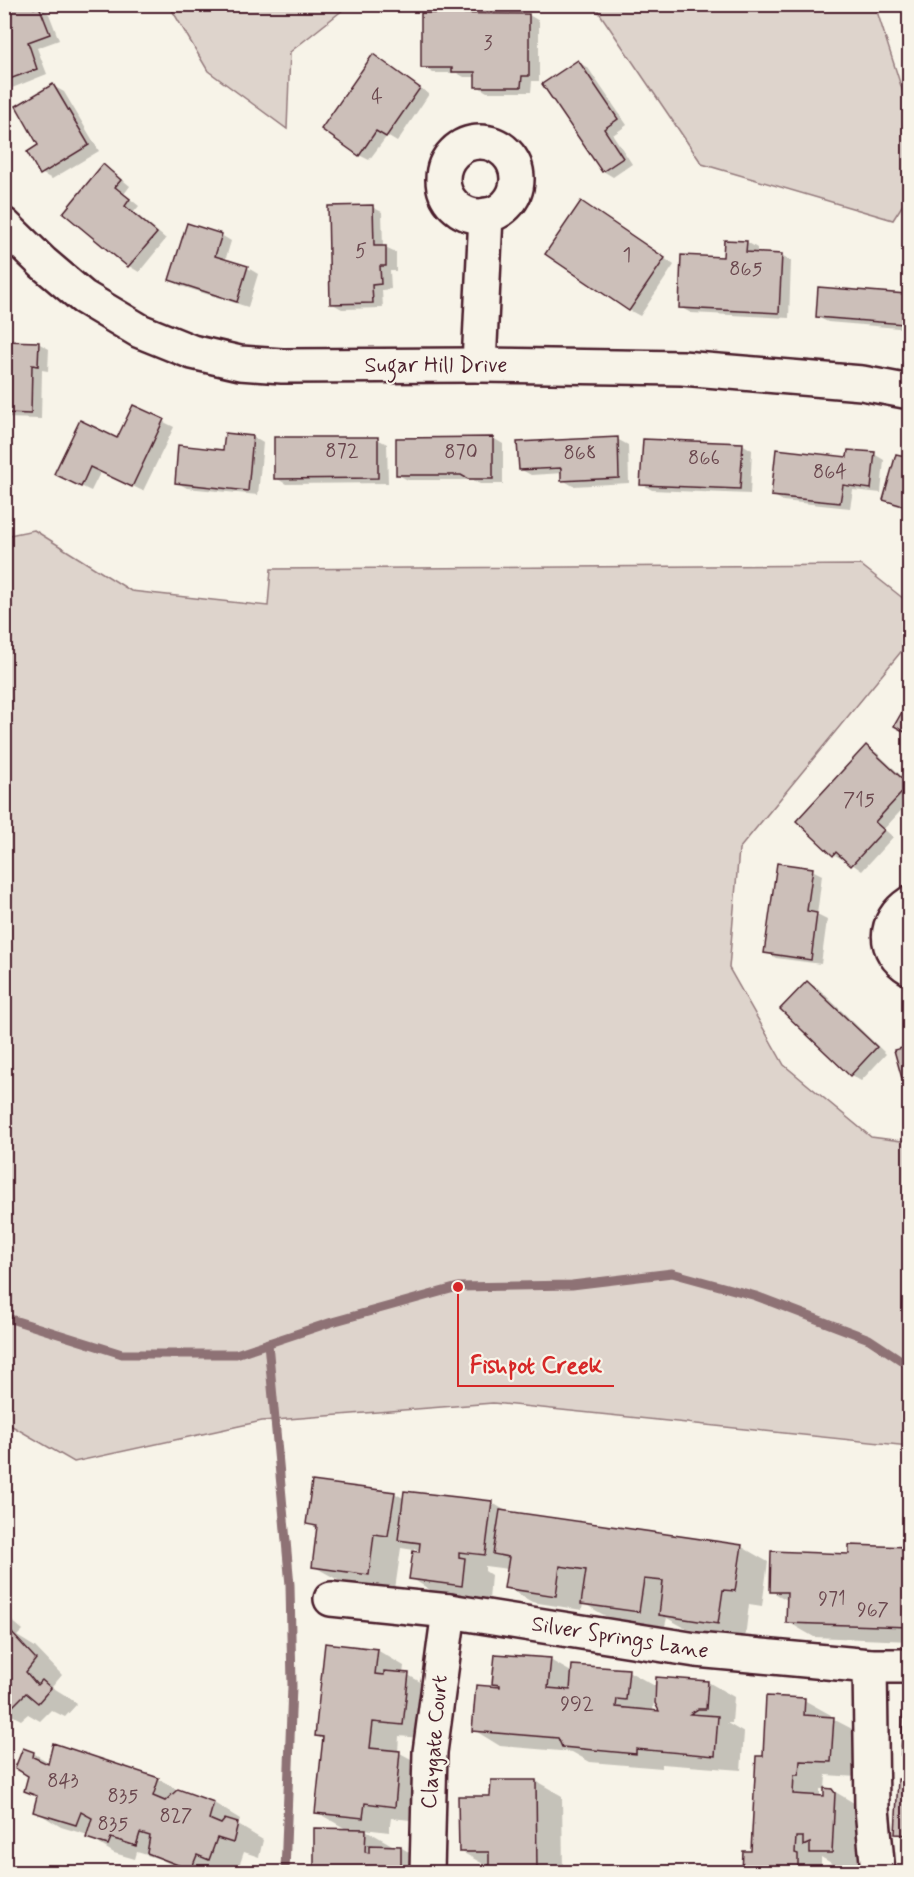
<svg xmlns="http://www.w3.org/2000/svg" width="914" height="1877" font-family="Mynerve,sans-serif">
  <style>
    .green { fill: #ded4cc; stroke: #947a7c; stroke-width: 1.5 }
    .shadow { fill: #0003; fill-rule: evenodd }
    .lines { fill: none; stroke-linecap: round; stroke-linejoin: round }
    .stream { stroke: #8e7275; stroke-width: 9 }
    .building { fill: #ccbfb9; stroke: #4a1f2b; stroke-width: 1.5 }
    .minor-casing { stroke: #4a1f2b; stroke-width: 38 }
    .minor { stroke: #f7f3e8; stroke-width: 33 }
    .labels { text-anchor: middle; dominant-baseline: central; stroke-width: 4.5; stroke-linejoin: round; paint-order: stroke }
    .number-label { font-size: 20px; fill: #6a474e }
    .street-label { font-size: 22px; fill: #4a1f2b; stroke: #f7f3e8 }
    .leader { fill: none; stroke: #d62828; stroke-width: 2 }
    .callout-dot { fill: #d62828; stroke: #f7f3e8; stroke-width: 2 }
    .callout-label { font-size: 24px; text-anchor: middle; font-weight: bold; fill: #d62828; stroke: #f7f3e8; stroke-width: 4.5; stroke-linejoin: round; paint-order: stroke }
  </style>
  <rect width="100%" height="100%" fill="#f7f3e8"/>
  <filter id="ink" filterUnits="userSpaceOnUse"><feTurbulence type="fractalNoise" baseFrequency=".0167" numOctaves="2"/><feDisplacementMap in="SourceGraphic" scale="12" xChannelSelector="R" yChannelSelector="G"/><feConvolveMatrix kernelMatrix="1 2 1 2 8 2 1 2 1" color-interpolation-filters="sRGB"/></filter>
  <g filter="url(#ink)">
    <g class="green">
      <path d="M 169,5 L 349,5 L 290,52 L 287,129 L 208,71 Z"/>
      <path d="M 594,5 L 875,5 L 909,111 L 909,195 L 893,220 L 702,164 Z"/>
      <path d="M 34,530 L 131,591 L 268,606 L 271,569 L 861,565 L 909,603 L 909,642 L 739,849 L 729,968 L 784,1065 L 871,1137 L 909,1142 L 909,1446 L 493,1403 L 262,1421 L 74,1462 L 5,1422 L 4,536 Z"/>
    </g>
    <g class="shadow">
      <path d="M 4,4 L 40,4 L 43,10 L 49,14 L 59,40 L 37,48 L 47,74 L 7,90 L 4,88 Z"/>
      <path d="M 423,15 L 529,15 L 539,21 L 539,81 L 532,81 L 531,92 L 487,92 L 477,86 L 477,77 L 464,77 L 457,73 L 433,73 L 423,67 Z"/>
      <path d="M 383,62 L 429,94 L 397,142 L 387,136 L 369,160 L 359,155 Z"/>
      <path d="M 578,62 L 588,68 L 627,125 L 613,135 L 632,164 L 613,177 L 603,171 Z"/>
      <path d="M 53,86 L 64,92 L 99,151 L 52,179 L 41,173 L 40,146 Z"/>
      <path d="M 103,166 L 113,172 L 130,186 L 124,194 L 139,206 L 134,212 L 166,239 L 139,272 L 129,266 Z"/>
      <path d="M 372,207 L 382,212 L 383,247 L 396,253 L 396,271 L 390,271 L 391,289 L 382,290 L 383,308 L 342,309 L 331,303 Z"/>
      <path d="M 592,208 L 674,265 L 640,316 L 629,310 Z"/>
      <path d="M 221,235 L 231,241 L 225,261 L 248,268 L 258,274 L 248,307 L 181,286 L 171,280 Z"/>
      <path d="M 747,242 L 757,248 L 757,254 L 781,256 L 791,261 L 789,318 L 691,313 L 680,307 L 725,259 Z"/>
      <path d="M 906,295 L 910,297 L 910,329 L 828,322 L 817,317 Z"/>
      <path d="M 4,342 L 38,343 L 49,349 L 48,371 L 42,370 L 41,419 L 4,418 Z"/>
      <path d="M 134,407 L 174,427 L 143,491 L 101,471 L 91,491 L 66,479 L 118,440 Z"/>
      <path d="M 253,437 L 263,443 L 258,495 L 187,488 L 176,482 Z"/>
      <path d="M 493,438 L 503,444 L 503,484 L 480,484 L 473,480 L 408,480 L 398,475 Z"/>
      <path d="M 377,439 L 387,444 L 388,483 L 286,484 L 276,478 Z"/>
      <path d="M 617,439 L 628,445 L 629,483 L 573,486 L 563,480 L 563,473 L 531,475 L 520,469 Z"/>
      <path d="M 742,444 L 752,450 L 750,494 L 652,490 L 642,484 Z"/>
      <path d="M 874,454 L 884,460 L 881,493 L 853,490 L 850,508 L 783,501 L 773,495 L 848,459 Z"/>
      <path d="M 910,459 L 910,509 L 895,505 L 885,499 Z"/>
      <path d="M 866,747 L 877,753 L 910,784 L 910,801 L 884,829 L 893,837 L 862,871 L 845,859 L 844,860 L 833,854 Z"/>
      <path d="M 812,870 L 822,875 L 817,915 L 827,920 L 821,964 L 776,958 L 766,952 Z"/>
      <path d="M 808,983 L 818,988 L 886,1054 L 861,1081 L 851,1075 L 782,1009 Z"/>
      <path d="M 394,1493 L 405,1499 L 491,1502 L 509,1513 L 742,1547 L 768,1562 L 762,1606 L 749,1604 L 745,1638 L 687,1629 L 667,1618 L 665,1626 L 609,1618 L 583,1603 L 582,1610 L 532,1602 L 506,1587 L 508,1569 L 485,1566 L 485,1571 L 491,1575 L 489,1600 L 437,1594 L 411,1578 L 414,1550 L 401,1548 L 395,1589 L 340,1581 L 313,1566 L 318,1529 L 308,1523 ZM 415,1548 L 425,1554 L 414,1553 Z"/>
      <path d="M 910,1549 L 910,1641 L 814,1637 L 788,1622 L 789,1601 L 771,1591 L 851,1556 Z"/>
      <path d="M 4,1614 L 23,1630 L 17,1636 L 35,1647 L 62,1675 L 52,1687 L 68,1697 L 77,1704 L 65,1717 L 51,1710 L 40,1721 L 28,1714 L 21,1720 L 4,1711 Z"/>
      <path d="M 377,1650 L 404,1666 L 403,1674 L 408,1675 L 435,1690 L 430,1739 L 399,1736 L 398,1752 L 426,1767 L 421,1821 L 391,1818 L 389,1832 L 364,1829 L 392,1845 L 392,1847 L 400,1847 L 427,1862 L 427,1872 L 315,1872 L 316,1830 L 348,1830 L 316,1812 L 324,1740 L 317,1736 Z"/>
      <path d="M 550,1660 L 573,1673 L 628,1671 L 655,1686 L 653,1712 L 662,1712 L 708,1682 L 734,1697 L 732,1723 L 727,1723 L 744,1733 L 741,1770 L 662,1764 L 662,1768 L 590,1762 L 572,1752 L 500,1746 L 474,1730 L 504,1689 L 494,1683 Z"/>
      <path d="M 804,1700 L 831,1715 L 831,1718 L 860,1733 L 857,1777 L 826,1775 L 825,1789 L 820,1789 L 820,1797 L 825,1798 L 832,1790 L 859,1806 L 861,1809 L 859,1868 L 838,1867 L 821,1857 L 821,1869 L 827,1872 L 743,1872 L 744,1852 L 752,1853 L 764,1758 Z"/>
      <path d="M 54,1745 L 159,1779 L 181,1792 L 214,1803 L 240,1819 L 238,1825 L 263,1840 L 259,1857 L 244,1852 L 237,1872 L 223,1869 L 222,1872 L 187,1872 L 160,1859 L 137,1852 L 135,1859 L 114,1853 L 88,1837 L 88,1835 L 61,1827 L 35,1811 L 38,1797 L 26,1790 L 33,1753 L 50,1763 Z"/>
      <path d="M 536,1781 L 562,1796 L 563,1872 L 491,1872 L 491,1866 L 487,1866 L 460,1851 L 492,1797 L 492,1782 Z"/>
      <path d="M 910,1781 L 910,1841 L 897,1833 Z"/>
    </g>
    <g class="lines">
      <g class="stream">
        <path d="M 4,1317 L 122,1354 L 236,1354 L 332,1322 L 458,1287 L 572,1285 L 672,1273 L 756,1296 L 869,1339 L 910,1366"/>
        <path d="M 268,1343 L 290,1585 L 292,1686 L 285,1872"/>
      </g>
    </g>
    <g class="building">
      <path d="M 4,4 L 33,4 L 34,8 L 39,6 L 50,34 L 28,42 L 37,69 L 4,81 Z"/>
      <path d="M 421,13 L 529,14 L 529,76 L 522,76 L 521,87 L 475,87 L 475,72 L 452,72 L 452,68 L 421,68 Z"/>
      <path d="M 373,54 L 420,88 L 386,137 L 376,131 L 359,156 L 321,129 Z"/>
      <path d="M 578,60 L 618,119 L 604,129 L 623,158 L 602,172 L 542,84 Z"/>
      <path d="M 53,84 L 89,145 L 40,175 L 27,152 L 38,145 L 16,106 Z"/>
      <path d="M 103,164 L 121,180 L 115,187 L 130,199 L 125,206 L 157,233 L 128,267 L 63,213 Z"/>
      <path d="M 581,201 L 665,258 L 629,311 L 545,254 Z"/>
      <path d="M 373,205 L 374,246 L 386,246 L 386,266 L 380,266 L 381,284 L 372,285 L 373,303 L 330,304 L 328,206 Z"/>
      <path d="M 187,223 L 222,234 L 215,256 L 248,266 L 237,302 L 169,280 Z"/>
      <path d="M 724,240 L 747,241 L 746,252 L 782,254 L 779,313 L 679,308 L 681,255 L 723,257 Z"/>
      <path d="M 818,287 L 906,294 L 904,324 L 816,317 Z"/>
      <path d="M 4,341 L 39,342 L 38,366 L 32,365 L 31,414 L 4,413 Z"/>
      <path d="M 133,405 L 164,419 L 132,487 L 90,467 L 81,487 L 54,474 L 80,420 L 117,438 Z"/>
      <path d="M 225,433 L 253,436 L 248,491 L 175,483 L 178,445 L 223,450 Z"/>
      <path d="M 274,437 L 378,437 L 378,478 L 274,479 Z"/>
      <path d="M 493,437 L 493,479 L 468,479 L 461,475 L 396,475 L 396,438 Z"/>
      <path d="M 618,437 L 619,478 L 561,481 L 561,468 L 519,470 L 517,442 Z"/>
      <path d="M 643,439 L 743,443 L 740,489 L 640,485 Z"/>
      <path d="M 776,449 L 847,457 L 848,450 L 875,452 L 871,489 L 843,485 L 840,503 L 771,496 Z"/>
      <path d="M 896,454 L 910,457 L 910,508 L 883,500 Z"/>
      <path d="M 910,698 L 910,735 L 894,726 Z"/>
      <path d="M 866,745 L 909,785 L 875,822 L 884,830 L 851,866 L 836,852 L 833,856 L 796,821 Z"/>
      <path d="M 777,863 L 813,868 L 807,911 L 817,913 L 811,960 L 764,953 Z"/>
      <path d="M 807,981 L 877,1047 L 850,1076 L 780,1009 Z"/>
      <path d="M 910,1046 L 910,1107 L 894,1050 Z"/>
      <path d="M 312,1481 L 395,1492 L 388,1536 L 374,1534 L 369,1575 L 312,1567 L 317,1526 L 306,1524 Z"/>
      <path d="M 404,1491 L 492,1501 L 485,1555 L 459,1552 L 459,1557 L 465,1558 L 462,1586 L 409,1579 L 413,1551 L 419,1552 L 420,1543 L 398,1540 Z"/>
      <path d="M 500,1510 L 742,1545 L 735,1591 L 723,1590 L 718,1624 L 659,1615 L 663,1581 L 644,1579 L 639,1612 L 581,1604 L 586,1570 L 560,1566 L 556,1596 L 504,1588 L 509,1557 L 493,1554 Z"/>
      <path d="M 849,1545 L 910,1547 L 910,1627 L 786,1623 L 787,1592 L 770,1592 L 771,1551 L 849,1554 Z"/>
      <path d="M 9,1630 L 36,1659 L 26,1672 L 37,1685 L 42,1680 L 51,1688 L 38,1703 L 26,1693 L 12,1707 L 4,1699 L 4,1632 Z"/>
      <path d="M 325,1643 L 378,1649 L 375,1674 L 384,1675 L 384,1671 L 409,1673 L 403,1725 L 373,1722 L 370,1748 L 400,1751 L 395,1807 L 365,1803 L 363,1818 L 315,1813 L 323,1737 L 315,1736 Z"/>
      <path d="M 495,1654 L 551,1658 L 548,1688 L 570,1690 L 572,1665 L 629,1669 L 626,1700 L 617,1699 L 616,1707 L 659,1711 L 655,1703 L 656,1677 L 708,1681 L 706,1709 L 698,1709 L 690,1714 L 718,1716 L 715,1756 L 636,1749 L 636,1754 L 562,1747 L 558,1738 L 472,1731 L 476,1685 L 500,1687 L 500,1685 L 492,1684 Z"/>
      <path d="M 766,1696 L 805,1698 L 804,1715 L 834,1717 L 831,1762 L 800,1761 L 799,1775 L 794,1775 L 793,1794 L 824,1796 L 824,1788 L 832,1789 L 835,1793 L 832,1853 L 810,1853 L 810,1843 L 803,1846 L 803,1837 L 796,1837 L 795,1853 L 798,1854 L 798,1869 L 831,1872 L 742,1872 L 743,1851 L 751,1851 L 756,1756 L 763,1756 Z"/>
      <path d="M 904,1699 L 910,1700 L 910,1756 L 901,1755 Z"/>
      <path d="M 53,1743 L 159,1778 L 153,1796 L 165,1801 L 178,1789 L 214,1802 L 209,1819 L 221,1824 L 225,1819 L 238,1823 L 233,1843 L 217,1838 L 209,1860 L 197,1855 L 191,1870 L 147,1853 L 150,1836 L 140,1833 L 136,1846 L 111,1838 L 108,1845 L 86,1838 L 92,1818 L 81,1812 L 76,1825 L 33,1812 L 37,1796 L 24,1791 L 28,1776 L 15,1768 L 23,1748 L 34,1752 L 33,1757 L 48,1764 Z"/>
      <path d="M 898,1779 L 910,1780 L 910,1835 L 895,1834 Z"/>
      <path d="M 491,1780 L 536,1780 L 537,1872 L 489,1872 L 489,1852 L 459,1852 L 458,1796 L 490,1796 Z"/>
      <path d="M 314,1828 L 366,1829 L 365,1852 L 369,1853 L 369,1845 L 401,1846 L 401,1872 L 314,1872 Z"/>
    </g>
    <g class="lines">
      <defs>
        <g id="minor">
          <circle cx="480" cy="179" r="37"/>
          <path d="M 4,225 L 43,263 L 83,297 L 140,331 L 192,352 L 240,363 L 282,366 L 479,365 L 682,368 L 862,383 L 910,392"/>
          <path d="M 479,365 L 486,215"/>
          <path d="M 910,903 C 883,921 882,951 910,968"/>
          <path d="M 331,1599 L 449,1611 L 696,1650 L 870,1666 L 910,1666"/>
          <path d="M 870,1666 L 872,1809 L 878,1872"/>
          <path d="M 427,1872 L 430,1752 L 449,1611"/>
        </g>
      </defs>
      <use href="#minor" class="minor-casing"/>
      <use href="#minor" class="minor"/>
    </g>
  </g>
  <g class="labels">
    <g class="number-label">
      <text x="488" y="43">3</text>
      <text x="377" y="97">4</text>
      <text x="361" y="251">5</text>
      <text x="627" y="255">1</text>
      <text x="746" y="269">865</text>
      <text x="342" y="451">872</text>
      <text x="461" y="452">870</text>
      <text x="580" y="453">868</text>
      <text x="704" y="458">866</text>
      <text x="830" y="472">864</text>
      <text x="859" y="800">715</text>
      <text x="832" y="1599">971</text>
      <text x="873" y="1610">967</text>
      <text x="577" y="1704">992</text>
      <text x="63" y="1781">843</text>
      <text x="123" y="1796">835</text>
      <text x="176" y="1816">827</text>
      <text x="113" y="1824">835</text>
    </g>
    <g class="street-label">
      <text x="436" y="366">Sugar Hill Drive</text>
      <text transform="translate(620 1638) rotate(9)">Silver Springs Lane</text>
      <text transform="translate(435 1742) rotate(-85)">Claygate Court</text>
    </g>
  </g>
  <path class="leader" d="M458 1287L458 1386H614"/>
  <circle class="callout-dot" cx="458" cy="1287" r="6"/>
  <g class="callout-label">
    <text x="536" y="1373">Fishpot Creek</text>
  </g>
  <rect width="914" height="1877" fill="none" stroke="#f7f3e8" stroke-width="24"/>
  <rect x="12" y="12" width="890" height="1853" fill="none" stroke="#4a1f2b" stroke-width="2" filter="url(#ink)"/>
</svg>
